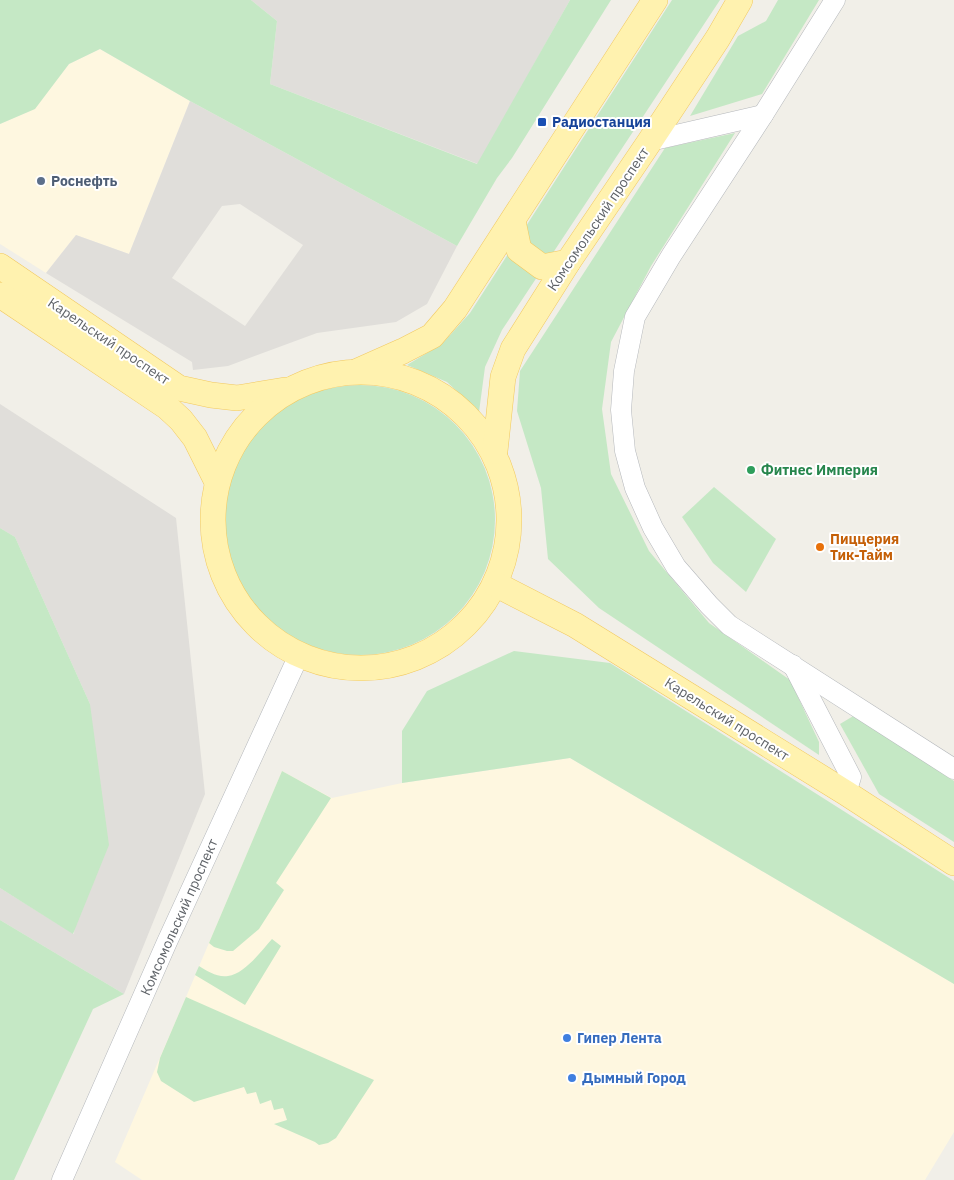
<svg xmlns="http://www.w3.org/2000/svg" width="954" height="1180" font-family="'IBM Plex Sans',sans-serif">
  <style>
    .commercial { fill: #fef7e0 }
    .industrial { fill: #e0deda; fill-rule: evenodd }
    .green { fill: #c5e8c5 }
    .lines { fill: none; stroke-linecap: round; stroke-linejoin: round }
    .minor-casing { stroke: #b5b8bc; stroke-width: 21 }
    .major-casing { stroke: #f2c960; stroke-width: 26 }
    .minor { stroke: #fff; stroke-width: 20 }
    .major { stroke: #fff2af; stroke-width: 25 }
    .transit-dot { fill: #1a4fb4; stroke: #fff; stroke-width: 2 }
    .service-dot { fill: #5c6f8a; stroke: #fff; stroke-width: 2 }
    .leisure-dot { fill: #2e9e5b; stroke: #fff; stroke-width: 2 }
    .food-dot { fill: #e8710a; stroke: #fff; stroke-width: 2 }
    .shop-dot { fill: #3f7fe0; stroke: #fff; stroke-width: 2 }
    .labels { text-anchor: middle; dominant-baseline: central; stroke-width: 4; stroke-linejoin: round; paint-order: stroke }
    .transit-label { font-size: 14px; font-weight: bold; fill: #164399; stroke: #fff; text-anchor: start }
    .service-label { font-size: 14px; font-weight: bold; fill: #4e5e75; stroke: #fff; text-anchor: start }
    .street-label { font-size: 14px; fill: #5f6368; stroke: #fff }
    .leisure-label { font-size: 14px; font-weight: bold; fill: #27864d; stroke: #fff; text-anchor: start }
    .food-label { font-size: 14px; font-weight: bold; fill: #c56008; stroke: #fff; text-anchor: start }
    .shop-label { font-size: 14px; font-weight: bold; fill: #366cbe; stroke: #fff; text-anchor: start }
  </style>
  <rect width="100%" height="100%" fill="#f1efe8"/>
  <g class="commercial">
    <path d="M 100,49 L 190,101 L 129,254 L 76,235 L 46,273 L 0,244 L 0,124 L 34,109 L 69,64 Z"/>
    <path d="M 570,758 L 954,984 L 954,1132 L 925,1180 L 142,1180 L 115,1162 L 186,997 L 282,771 L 332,798 L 402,783 Z"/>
  </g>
  <g class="industrial">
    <path d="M 251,0 L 570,0 L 478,164 L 270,84 L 277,21 Z"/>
    <path d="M 190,101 L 457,246 L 427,304 L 396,322 L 317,333 L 228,366 L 193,370 L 192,362 L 46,273 L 76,235 L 129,254 ZM 240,204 L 303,245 L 245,326 L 172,278 L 222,206 Z"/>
    <path d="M 0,404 L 176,518 L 205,794 L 124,994 L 0,920 L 0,888 L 74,934 L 90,704 L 15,537 L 0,528 Z"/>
  </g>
  <g class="green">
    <path d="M 0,0 L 251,0 L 277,21 L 270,84 L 477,164 L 570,0 L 611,0 L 512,158 L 497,178 L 457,246 L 190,101 L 100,49 L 69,64 L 35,109 L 0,124 Z"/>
    <path d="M 672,0 L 720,0 L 502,330 L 485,367 L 479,412 L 447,382 L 407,365 L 442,344 L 470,313 Z"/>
    <path d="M 778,0 L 819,0 L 762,94 L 690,116 L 738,36 L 766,21 Z"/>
    <path d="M 735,133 L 651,266 L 611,342 L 602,409 L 611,474 L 649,551 L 709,623 L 790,680 L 819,742 L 819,755 L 599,608 L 548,559 L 541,488 L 517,411 L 520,371 L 665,148 Z"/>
    <circle cx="360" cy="520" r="135"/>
    <path d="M 714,487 L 776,539 L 746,592 L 713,563 L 682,517 Z"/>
    <path d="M 0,528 L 15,537 L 90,704 L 109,845 L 73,934 L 0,888 Z"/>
    <path d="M 514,651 L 610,663 L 954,881 L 954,984 L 570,758 L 402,783 L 402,731 L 427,691 Z"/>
    <path d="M 855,715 L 954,781 L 954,842 L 879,794 L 840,724 Z"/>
    <path d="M 282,771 L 331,798 L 276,883 L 284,890 L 259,929 L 233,951 L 227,951 L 214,947 L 209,943 Z"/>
    <path d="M 0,920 L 124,994 L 93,1009 L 14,1180 L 0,1180 Z"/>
    <path d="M 272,939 L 281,946 L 245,1005 L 195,975 L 199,966 C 207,971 218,978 228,976 C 245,974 261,951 272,939 Z"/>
    <path d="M 186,997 L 374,1080 L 336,1138 L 328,1143 L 319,1145 L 315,1142 L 274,1124 L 287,1120 L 283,1108 L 274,1110 L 271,1100 L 260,1104 L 256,1092 L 247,1094 L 244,1087 L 194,1102 L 161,1081 L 157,1072 L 160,1058 Z"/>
  </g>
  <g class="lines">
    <defs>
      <g id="minor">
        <path d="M 835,0 L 763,115 L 671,256 L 635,317 L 624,371 L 621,410 L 625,451 L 635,488 L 653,528 L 676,567 L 709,605 L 729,625 L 954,769"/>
        <path d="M 650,141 L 763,115"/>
        <path d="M 793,665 L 851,777 L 846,793"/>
        <path d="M 62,1180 L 167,942 L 299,655"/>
      </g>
      <g id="major">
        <path d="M 513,221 L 519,250 L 542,267 L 568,262"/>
        <path d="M 0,266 L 179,388 L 211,395 L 237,398 L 285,390"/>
        <path d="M 0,295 L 167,407 L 181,420 L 195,438 L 217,482"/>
        <path d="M 358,371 L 403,351 L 432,336 L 455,309 L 655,0"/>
        <circle cx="361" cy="520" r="148"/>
        <path d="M 495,451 L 503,377 L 513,349 L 568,262 L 650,141 L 718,38 L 740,0"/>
        <path d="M 495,584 L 575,625 L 846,793 L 954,863"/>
      </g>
    </defs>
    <use href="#minor" class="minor-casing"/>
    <use href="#major" class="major-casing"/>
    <use href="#minor" class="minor"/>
    <use href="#major" class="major"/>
  </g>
  <rect class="transit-dot" x="537" y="117" width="10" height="10" rx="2.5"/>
  <circle class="service-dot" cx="41" cy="181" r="5"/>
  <circle class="leisure-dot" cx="751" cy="470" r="5"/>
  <circle class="food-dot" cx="820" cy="547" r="5"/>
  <g class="shop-dot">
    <circle cx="567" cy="1038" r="5"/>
    <circle cx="572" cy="1078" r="5"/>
  </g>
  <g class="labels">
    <g class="transit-label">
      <text x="552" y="122">Радиостанция</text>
    </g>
    <g class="service-label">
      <text x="51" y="181">Роснефть</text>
    </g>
    <g class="street-label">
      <text transform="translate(598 219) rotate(-56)">Комсомольский проспект</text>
      <text transform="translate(109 341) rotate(34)">Карельский проспект</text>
      <text transform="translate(727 719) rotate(32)">Карельский проспект</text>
      <text transform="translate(179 917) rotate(-66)">Комсомольский проспект</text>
    </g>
    <g class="leisure-label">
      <text x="761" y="470">Фитнес Империя</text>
    </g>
    <g class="food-label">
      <text x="830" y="539">Пиццерия<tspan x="830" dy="16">Тик-Тайм</tspan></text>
    </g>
    <g class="shop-label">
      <text x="577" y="1038">Гипер Лента</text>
      <text x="582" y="1078">Дымный Город</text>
    </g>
  </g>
</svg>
